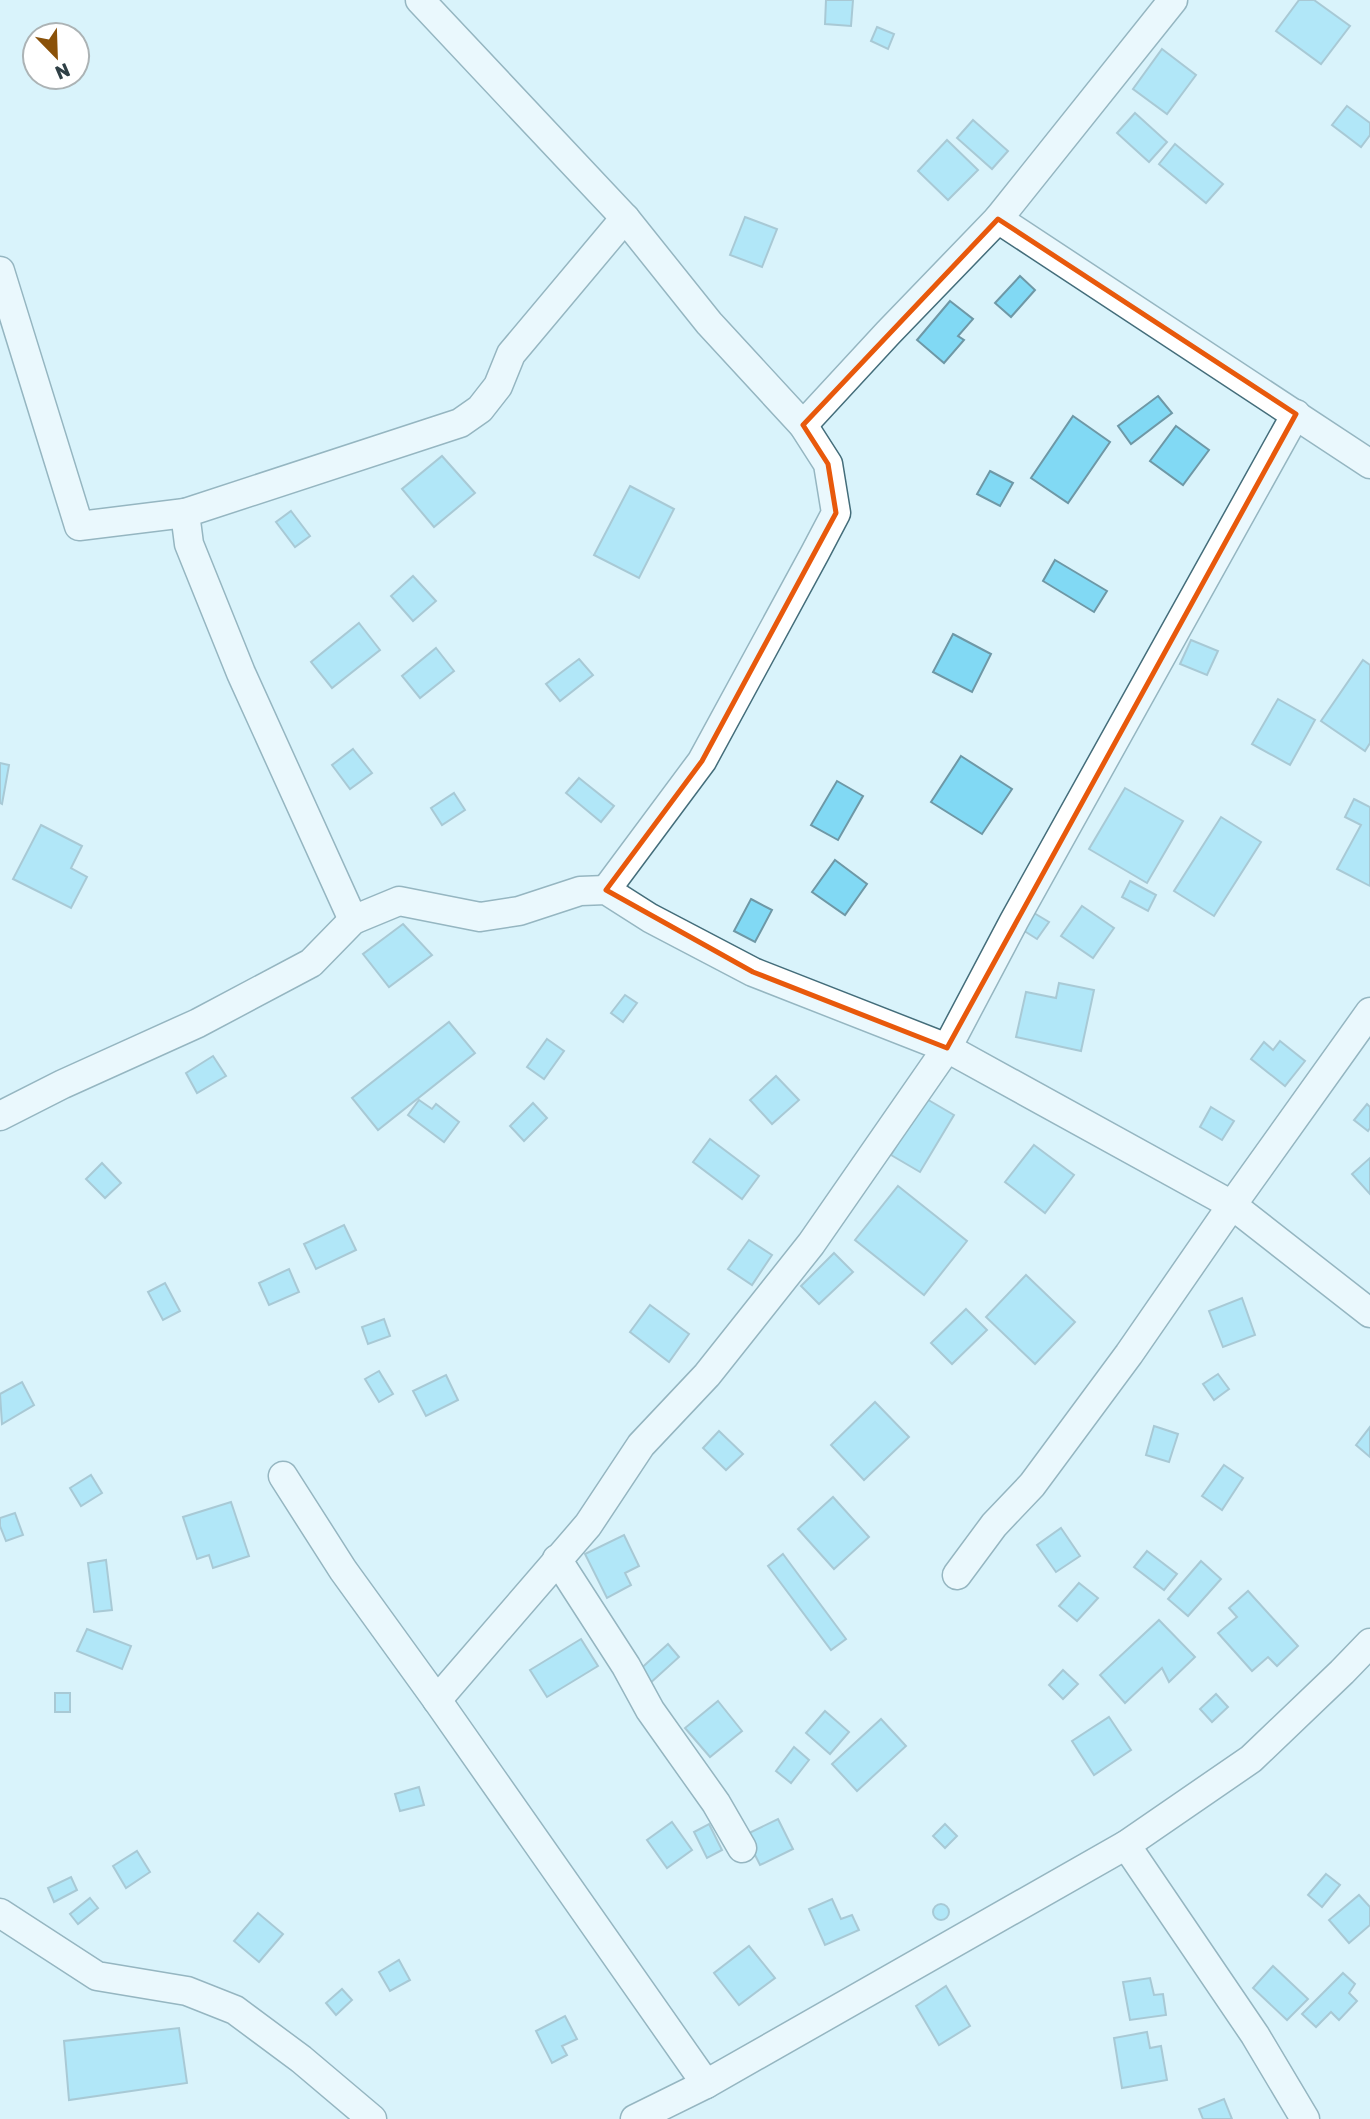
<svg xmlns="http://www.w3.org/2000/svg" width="1370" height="2119" font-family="Rubik,sans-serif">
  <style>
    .building { fill: #81d9f4; stroke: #6e98a6; stroke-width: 2 }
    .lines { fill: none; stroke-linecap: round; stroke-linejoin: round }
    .minor-casing { stroke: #446d7a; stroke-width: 31 }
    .minor { stroke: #fff; stroke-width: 28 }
    .marked { fill: none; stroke: #e8590c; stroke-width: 5; stroke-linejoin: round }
  </style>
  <rect width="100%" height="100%" fill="#d9f3fb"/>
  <g class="building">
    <path d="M 826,0 L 853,0 L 851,26 L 825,24 Z"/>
    <path d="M 1299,0 L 1314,0 L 1350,26 L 1321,64 L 1276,31 Z"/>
    <path d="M 877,27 L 894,34 L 888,49 L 871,41 Z"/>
    <path d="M 1162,49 L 1196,75 L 1167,114 L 1133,89 Z"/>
    <path d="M 1347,106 L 1370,123 L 1370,135 L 1361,147 L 1332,125 Z"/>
    <path d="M 1135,113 L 1167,142 L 1149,162 L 1117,133 Z"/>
    <path d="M 973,120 L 1008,151 L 992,169 L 957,138 Z"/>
    <path d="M 947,140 L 978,170 L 948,200 L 918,171 Z"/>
    <path d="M 1175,144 L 1223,184 L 1206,203 L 1159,164 Z"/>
    <path d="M 745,217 L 777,229 L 762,267 L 730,255 Z"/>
    <path d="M 1020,276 L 1035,290 L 1011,317 L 995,303 Z"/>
    <path d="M 950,301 L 973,319 L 958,336 L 964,340 L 944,363 L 917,340 Z"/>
    <path d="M 1158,396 L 1172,413 L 1131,444 L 1118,426 Z"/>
    <path d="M 1073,416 L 1110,442 L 1068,503 L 1031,478 Z"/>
    <path d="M 1176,426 L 1209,450 L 1183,485 L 1150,461 Z"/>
    <path d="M 442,456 L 475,493 L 434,527 L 402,489 Z"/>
    <path d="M 990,471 L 1013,483 L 1000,506 L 977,494 Z"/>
    <path d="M 630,486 L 674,509 L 639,578 L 594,555 Z"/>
    <path d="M 291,511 L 310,536 L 295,547 L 276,522 Z"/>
    <path d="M 1055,560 L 1107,591 L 1094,612 L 1043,581 Z"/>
    <path d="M 413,576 L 436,601 L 413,621 L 391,596 Z"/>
    <path d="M 359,623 L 380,650 L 332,688 L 311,662 Z"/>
    <path d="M 953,634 L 991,654 L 972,692 L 933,672 Z"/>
    <path d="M 1191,640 L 1218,651 L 1207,675 L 1180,664 Z"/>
    <path d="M 436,648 L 454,671 L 420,698 L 402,676 Z"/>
    <path d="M 579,659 L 593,675 L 560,701 L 546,684 Z"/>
    <path d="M 1363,660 L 1370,665 L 1370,743 L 1365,751 L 1321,721 Z"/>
    <path d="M 1278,699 L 1315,720 L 1290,765 L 1252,744 Z"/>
    <path d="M 353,749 L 372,773 L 350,789 L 332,765 Z"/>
    <path d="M 961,756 L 1012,789 L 982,834 L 931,802 Z"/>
    <path d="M 0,763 L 9,765 L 2,804 L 0,803 Z"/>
    <path d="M 579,778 L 614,806 L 601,822 L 566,793 Z"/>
    <path d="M 837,781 L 863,796 L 838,840 L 811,825 Z"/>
    <path d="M 1125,788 L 1183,821 L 1147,883 L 1089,849 Z"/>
    <path d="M 454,793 L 465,810 L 442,825 L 431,808 Z"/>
    <path d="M 1354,799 L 1370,807 L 1370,886 L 1337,869 L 1361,825 L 1345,817 Z"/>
    <path d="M 1221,817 L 1261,842 L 1214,916 L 1174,891 Z"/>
    <path d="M 41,825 L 82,846 L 71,868 L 87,877 L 71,908 L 13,879 Z"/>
    <path d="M 835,860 L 867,884 L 845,915 L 812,892 Z"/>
    <path d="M 1130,881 L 1156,895 L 1148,911 L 1122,897 Z"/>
    <path d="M 751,899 L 772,910 L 755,942 L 734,931 Z"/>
    <path d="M 1082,906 L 1114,928 L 1093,958 L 1061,936 Z"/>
    <path d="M 1029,910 L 1049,922 L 1037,939 L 1018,927 Z"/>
    <path d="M 403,924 L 432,955 L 389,987 L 363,954 Z"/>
    <path d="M 1059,983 L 1094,990 L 1081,1051 L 1016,1037 L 1026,992 L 1056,998 Z"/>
    <path d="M 625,995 L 637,1003 L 623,1022 L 611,1013 Z"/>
    <path d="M 449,1022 L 475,1053 L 378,1130 L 352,1098 Z"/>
    <path d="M 547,1039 L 564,1051 L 544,1079 L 527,1067 Z"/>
    <path d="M 1280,1041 L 1305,1061 L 1285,1086 L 1251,1059 L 1264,1042 L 1273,1050 Z"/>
    <path d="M 213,1056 L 226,1076 L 197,1093 L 186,1073 Z"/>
    <path d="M 776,1076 L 799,1100 L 772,1124 L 750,1100 Z"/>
    <path d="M 925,1098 L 954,1115 L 920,1172 L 891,1155 Z"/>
    <path d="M 419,1100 L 432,1109 L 436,1104 L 459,1122 L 444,1142 L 408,1115 Z"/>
    <path d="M 533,1103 L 547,1118 L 524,1141 L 510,1126 Z"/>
    <path d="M 1367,1104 L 1370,1107 L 1370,1128 L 1368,1131 L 1354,1120 Z"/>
    <path d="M 1211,1107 L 1234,1121 L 1222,1140 L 1200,1127 Z"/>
    <path d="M 710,1139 L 759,1176 L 742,1199 L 693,1162 Z"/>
    <path d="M 1034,1145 L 1074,1175 L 1045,1213 L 1005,1182 Z"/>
    <path d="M 1370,1158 L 1370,1194 L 1352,1174 Z"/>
    <path d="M 102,1163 L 121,1183 L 105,1198 L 86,1179 Z"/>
    <path d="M 898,1186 L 967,1241 L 924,1295 L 855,1240 Z"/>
    <path d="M 344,1225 L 356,1250 L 316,1269 L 304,1244 Z"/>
    <path d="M 749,1240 L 772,1255 L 752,1285 L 728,1269 Z"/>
    <path d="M 834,1253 L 853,1272 L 819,1304 L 801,1286 Z"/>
    <path d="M 289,1269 L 299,1292 L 269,1305 L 259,1283 Z"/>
    <path d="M 1026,1275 L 1075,1322 L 1035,1364 L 986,1317 Z"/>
    <path d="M 165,1283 L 180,1311 L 163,1320 L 148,1292 Z"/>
    <path d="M 1242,1298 L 1255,1335 L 1223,1347 L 1209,1311 Z"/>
    <path d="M 650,1305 L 689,1334 L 669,1362 L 630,1332 Z"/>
    <path d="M 966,1309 L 987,1330 L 952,1364 L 931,1343 Z"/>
    <path d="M 384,1319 L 390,1336 L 368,1344 L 362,1327 Z"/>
    <path d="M 379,1371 L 393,1394 L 379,1402 L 365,1379 Z"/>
    <path d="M 1218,1374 L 1229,1389 L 1214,1400 L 1203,1384 Z"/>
    <path d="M 446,1375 L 458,1400 L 426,1416 L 413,1391 Z"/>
    <path d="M 22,1382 L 34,1405 L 2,1424 L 0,1394 Z"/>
    <path d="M 875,1402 L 909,1437 L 864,1480 L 831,1445 Z"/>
    <path d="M 1154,1426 L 1178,1434 L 1169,1462 L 1146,1455 Z"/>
    <path d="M 1370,1427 L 1370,1457 L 1356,1445 Z"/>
    <path d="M 719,1431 L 743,1454 L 726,1470 L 703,1448 Z"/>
    <path d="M 1224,1465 L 1243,1478 L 1222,1510 L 1202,1496 Z"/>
    <path d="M 91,1475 L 102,1493 L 81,1506 L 70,1488 Z"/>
    <path d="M 833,1497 L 869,1537 L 834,1569 L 798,1529 Z"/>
    <path d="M 231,1502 L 249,1556 L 213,1568 L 209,1555 L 197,1559 L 183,1517 Z"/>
    <path d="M 15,1513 L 23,1535 L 6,1541 L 0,1526 L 0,1518 Z"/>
    <path d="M 1061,1528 L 1080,1556 L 1056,1572 L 1037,1545 Z"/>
    <path d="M 624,1535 L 639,1566 L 625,1573 L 631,1585 L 607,1598 L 585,1554 Z"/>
    <path d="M 1147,1551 L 1177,1574 L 1164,1590 L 1134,1567 Z"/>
    <path d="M 783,1554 L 846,1639 L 831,1650 L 768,1566 Z"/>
    <path d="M 106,1560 L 112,1610 L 94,1612 L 88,1563 Z"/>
    <path d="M 1201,1561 L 1221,1579 L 1188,1616 L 1168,1599 Z"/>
    <path d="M 1079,1583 L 1098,1598 L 1077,1621 L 1059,1606 Z"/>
    <path d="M 1248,1591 L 1298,1646 L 1277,1666 L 1268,1657 L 1252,1671 L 1218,1633 L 1237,1617 L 1229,1608 Z"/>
    <path d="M 1159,1620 L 1195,1657 L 1169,1682 L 1162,1668 L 1125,1703 L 1100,1675 Z"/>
    <path d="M 87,1629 L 131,1646 L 122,1669 L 77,1651 Z"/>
    <path d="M 581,1639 L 598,1666 L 547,1697 L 530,1670 Z"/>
    <path d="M 668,1644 L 679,1657 L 648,1685 L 637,1672 Z"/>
    <path d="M 1063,1670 L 1078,1684 L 1063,1699 L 1049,1685 Z"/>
    <rect x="55" y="1693" width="15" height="19"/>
    <path d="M 1216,1694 L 1228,1707 L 1212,1722 L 1200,1709 Z"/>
    <path d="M 718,1701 L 742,1731 L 710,1757 L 685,1728 Z"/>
    <path d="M 825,1711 L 849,1732 L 830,1754 L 806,1733 Z"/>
    <path d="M 1109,1717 L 1131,1750 L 1094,1775 L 1072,1741 Z"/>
    <path d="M 881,1719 L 906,1746 L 857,1791 L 832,1764 Z"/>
    <path d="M 794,1747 L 809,1760 L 791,1783 L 776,1771 Z"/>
    <path d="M 419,1787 L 424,1805 L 400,1811 L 395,1794 Z"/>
    <path d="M 778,1819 L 793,1849 L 760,1865 L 745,1835 Z"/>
    <path d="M 672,1822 L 692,1850 L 667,1868 L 647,1840 Z"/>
    <path d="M 709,1824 L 722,1850 L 707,1858 L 694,1832 Z"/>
    <path d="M 945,1824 L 957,1836 L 945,1848 L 933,1836 Z"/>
    <path d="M 137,1851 L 150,1872 L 126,1888 L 113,1866 Z"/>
    <path d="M 1326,1874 L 1340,1885 L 1322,1907 L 1308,1895 Z"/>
    <path d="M 71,1877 L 77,1890 L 54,1902 L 48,1888 Z"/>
    <path d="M 1359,1895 L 1370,1907 L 1370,1925 L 1349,1943 L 1329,1920 Z"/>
    <path d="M 90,1898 L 98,1908 L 78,1924 L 70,1914 Z"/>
    <path d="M 832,1899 L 841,1919 L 852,1915 L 859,1930 L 825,1945 L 809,1909 Z"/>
    <circle cx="941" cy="1912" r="8"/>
    <path d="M 258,1913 L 283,1934 L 259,1962 L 234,1941 Z"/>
    <path d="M 749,1946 L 775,1978 L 739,2005 L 714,1973 Z"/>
    <path d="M 399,1960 L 410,1980 L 390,1991 L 379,1972 Z"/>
    <path d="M 1273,1966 L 1308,1999 L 1287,2020 L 1253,1988 Z"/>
    <path d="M 1343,1973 L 1355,1984 L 1349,1993 L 1357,2001 L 1339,2020 L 1331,2012 L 1316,2027 L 1302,2014 Z"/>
    <path d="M 1150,1978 L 1154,1995 L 1163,1994 L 1166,2015 L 1130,2020 L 1123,1982 Z"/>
    <path d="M 946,1986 L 970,2026 L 939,2045 L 916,2006 Z"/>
    <path d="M 342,1989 L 352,2000 L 336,2015 L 326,2003 Z"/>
    <path d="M 565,2016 L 577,2039 L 562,2046 L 567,2055 L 552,2063 L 536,2031 Z"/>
    <path d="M 179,2028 L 187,2083 L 69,2100 L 64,2041 Z"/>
    <path d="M 1147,2032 L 1150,2048 L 1161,2046 L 1167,2080 L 1122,2088 L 1114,2038 Z"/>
    <path d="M 1224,2099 L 1232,2119 L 1203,2119 L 1199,2109 Z"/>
  </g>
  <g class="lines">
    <defs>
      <g id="minor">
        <path d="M 420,0 L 625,218 L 709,323 L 803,425 L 828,464 L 836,513 L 815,553 L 702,761 L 606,890"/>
        <path d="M 998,219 L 1370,464"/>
        <path d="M 0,271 L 79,526 L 185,513"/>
        <path d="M 803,425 L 888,333 L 998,219 L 1173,0"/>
        <path d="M 353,920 L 241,673 L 189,544 L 185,513 L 460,423 L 480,409 L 498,386 L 511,354 L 625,218"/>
        <path d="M 0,1116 L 63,1084 L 198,1023 L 311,963 L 353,920 L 399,901 L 480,917 L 519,911 L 580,891 L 606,890 L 650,918 L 753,972 L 947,1048 L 1232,1205 L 1370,1313"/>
        <path d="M 283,1476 L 343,1570 L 437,1700 L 706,2084"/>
        <path d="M 557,1559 L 626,1666 L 650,1710 L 716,1803 L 742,1848"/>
        <path d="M 957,1575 L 994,1525 L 1032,1485 L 1129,1354 L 1232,1205 L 1370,1012"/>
        <path d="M 437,1700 L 588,1525 L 641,1445 L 707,1375 L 811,1244 L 947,1048 L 1014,921 L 1296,414"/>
        <path d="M 1126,1845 L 1255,2035 L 1305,2119"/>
        <path d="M 0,1913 L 97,1976 L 187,1991 L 235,2010 L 301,2059 L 372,2119"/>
        <path d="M 635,2119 L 706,2084 L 1126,1845 L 1251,1759 L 1342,1672 L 1370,1643"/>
      </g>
    </defs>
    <use href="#minor" class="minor-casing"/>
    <use href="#minor" class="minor"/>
  </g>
  <path d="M0 0H1370V2119H0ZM 998,219 L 1296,414 L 947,1048 L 753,972 L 606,890 L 702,761 L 836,513 L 828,464 L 803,425 Z" fill="#d9f3fb" fill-opacity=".55" fill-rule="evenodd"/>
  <path class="marked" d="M 998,219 L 1296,414 L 947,1048 L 753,972 L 606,890 L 702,761 L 836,513 L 828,464 L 803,425 Z"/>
  <g transform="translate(56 56) rotate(157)"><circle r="33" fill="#ffffff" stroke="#acb3b5" stroke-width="2"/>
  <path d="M0-5L12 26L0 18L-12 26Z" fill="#8a5109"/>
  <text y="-10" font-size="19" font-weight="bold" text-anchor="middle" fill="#2f4046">N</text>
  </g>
</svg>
